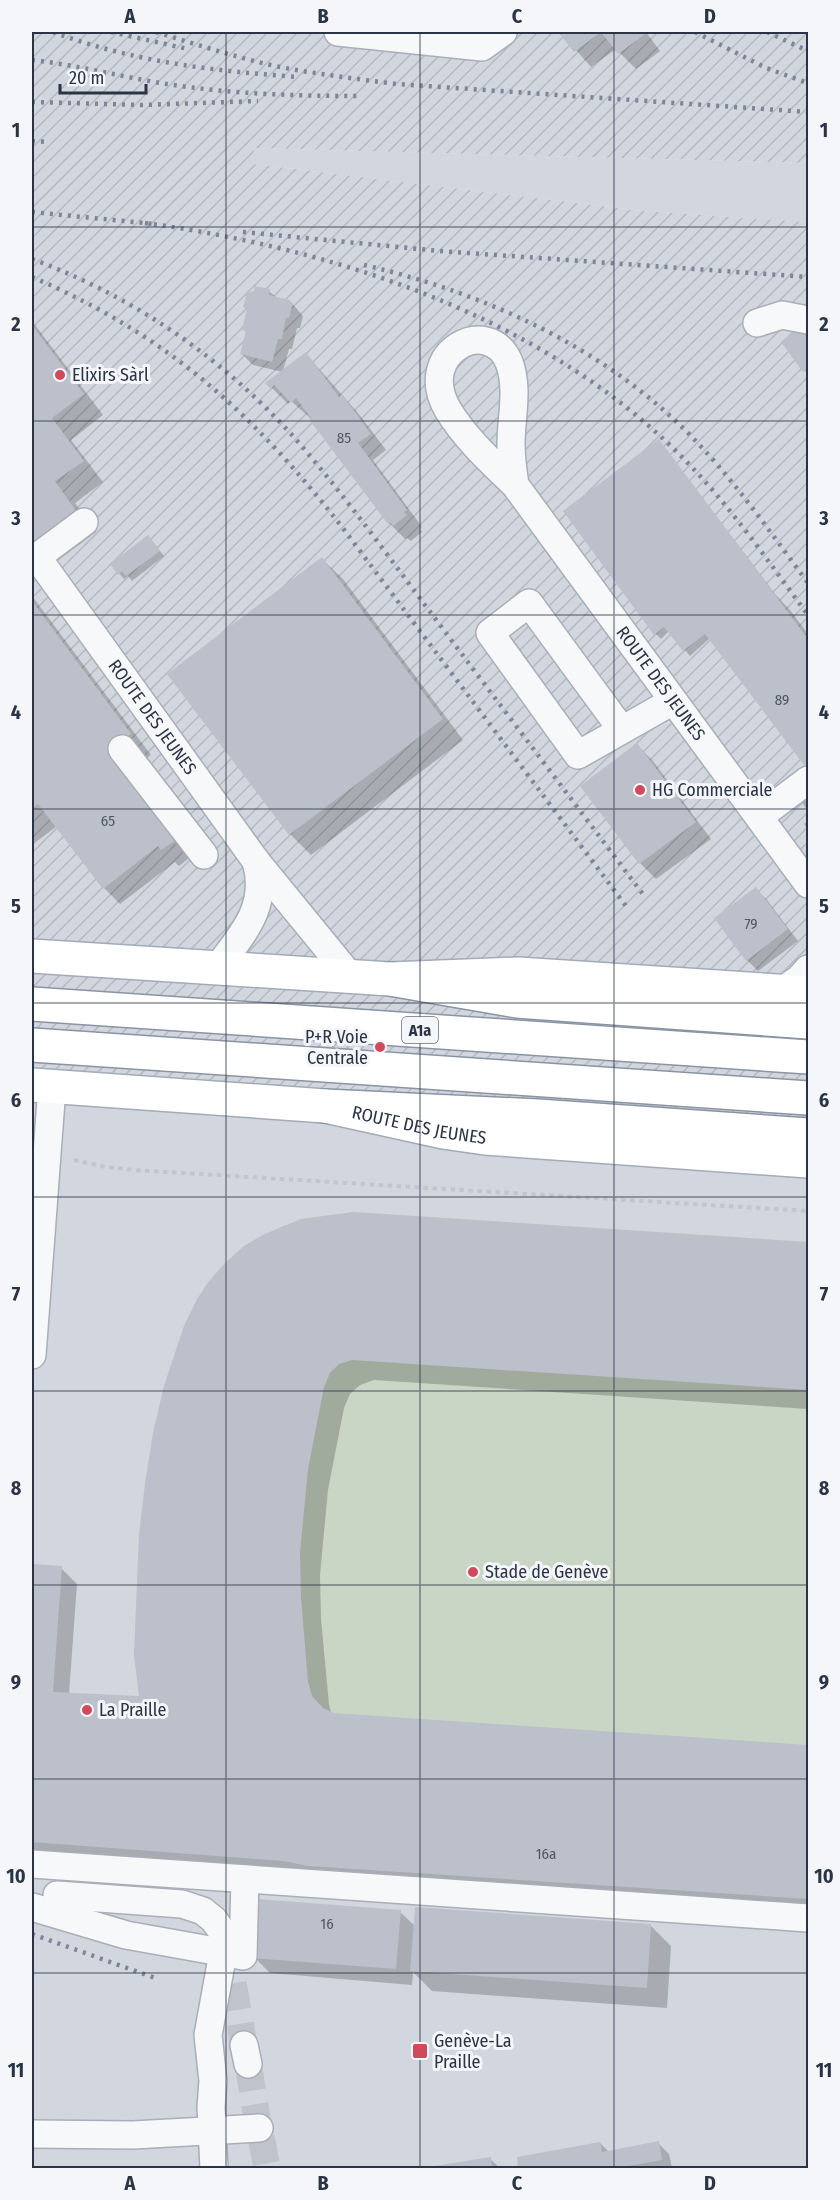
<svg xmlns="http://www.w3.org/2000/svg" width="840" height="2200" font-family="'Fira Sans Condensed',sans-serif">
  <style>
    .built { fill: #d2d6de }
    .industrial { fill: url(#industrial-furrows) }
    .green { fill: #c9d6c5 }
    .shadow { fill: #0003 }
    .building { fill: #bbc0ca }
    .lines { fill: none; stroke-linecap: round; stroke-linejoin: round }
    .minor-tunnel { stroke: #bfc3cb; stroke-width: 27; stroke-dasharray: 27 14; stroke-linecap: butt }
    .minor-casing { stroke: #a9aeb7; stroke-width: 30 }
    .major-casing { stroke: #a3abb8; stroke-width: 36 }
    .highway-casing { stroke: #8b94a3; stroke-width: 36 }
    .path { stroke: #c2c5cb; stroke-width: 4; stroke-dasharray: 4.5 4.5; stroke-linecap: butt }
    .minor { stroke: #f7f8fa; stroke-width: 27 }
    .major { stroke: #fff; stroke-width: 33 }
    .highway { stroke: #fff; stroke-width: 33 }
    .rail { stroke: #7d8696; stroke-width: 4.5; stroke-dasharray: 3 6; stroke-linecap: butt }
    .grid { fill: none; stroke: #2b3445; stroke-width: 1.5; stroke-opacity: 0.55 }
    .poi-dot { fill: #d1495b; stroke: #f4f6f9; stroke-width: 2 }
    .labels { text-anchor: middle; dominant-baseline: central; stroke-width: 6; stroke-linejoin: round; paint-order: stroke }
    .number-label { font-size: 15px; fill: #4f5766 }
    .shield { fill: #f4f6f9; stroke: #676e7b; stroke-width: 1.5 }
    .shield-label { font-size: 16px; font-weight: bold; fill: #2b3445 }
    .poi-label { font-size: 18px; fill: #2b3445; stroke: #f4f6f9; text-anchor: start }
    .street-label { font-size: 18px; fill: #2b3445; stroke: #f4f6f9 }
    .neatline { fill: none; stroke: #2b3445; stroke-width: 2 }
    .grid-label { font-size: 20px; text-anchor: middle; font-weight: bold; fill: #2b3445 }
  </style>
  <defs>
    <pattern id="industrial-furrows" width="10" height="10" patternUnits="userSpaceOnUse" patternTransform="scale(1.5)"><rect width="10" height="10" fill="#d2d6de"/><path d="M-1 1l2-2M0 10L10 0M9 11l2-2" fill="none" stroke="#b4b8c0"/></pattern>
  </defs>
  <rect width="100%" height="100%" fill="#e4e7ec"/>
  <g class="built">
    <path d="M 253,148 L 808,163 L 808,222 L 642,211 L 253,164 Z"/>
    <path d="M 32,1102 L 352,1125 L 808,1171 L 808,2168 L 32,2168 Z"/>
  </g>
  <path class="industrial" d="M 32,32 L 808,32 L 808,163 L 254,148 L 253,164 L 642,211 L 808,222 L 808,1171 L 352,1125 L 32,1102 Z"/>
  <path class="green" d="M 353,1212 L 808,1242 L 808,1899 L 308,1866 L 283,1861 L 139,1696 L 134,1655 L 139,1535 L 145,1484 L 153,1433 L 164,1386 L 184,1326 L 244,1246 L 263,1235 L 301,1219 Z"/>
  <g class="shadow">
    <path d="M 560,32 L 646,32 L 660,51 L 636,69 L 616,49 L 591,67 Z"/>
    <path d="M 269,291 L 277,298 L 290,301 L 303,316 L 300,328 L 297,328 L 292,349 L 289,349 L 283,371 L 306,354 L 358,413 L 386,450 L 373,460 L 422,527 L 420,529 L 422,532 L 411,541 L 407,538 L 405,539 L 389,523 L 309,417 L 291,401 L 288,404 L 267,383 L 283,372 L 253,365 L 242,354 L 247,333 L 244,330 L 248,310 L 245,307 Z"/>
    <path d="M 32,321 L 103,415 L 71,440 L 103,482 L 75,503 L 96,532 L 32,580 Z"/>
    <path d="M 800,329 L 808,337 L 808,375 L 783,342 Z"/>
    <path d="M 664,447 L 775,594 L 790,610 L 808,634 L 808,767 L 710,638 L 690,656 L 669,631 L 661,639 L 656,634 Z"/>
    <path d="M 153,542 L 164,556 L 132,581 L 128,576 L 124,579 L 112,565 Z"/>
    <path d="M 322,559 L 343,579 L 463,740 L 311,855 L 290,834 L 169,674 Z"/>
    <path d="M 32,596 L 151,755 L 131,770 L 194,854 L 179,866 L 175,862 L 120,904 L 104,888 L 57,826 L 32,845 Z"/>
    <path d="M 637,745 L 653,761 L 711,839 L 656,879 L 640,863 Z"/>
    <path d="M 808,796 L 808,811 L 801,801 Z"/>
    <path d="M 808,820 L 808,830 L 804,824 Z"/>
    <path d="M 756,889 L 767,900 L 798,941 L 758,971 L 747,960 L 716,918 Z"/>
    <path d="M 353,1214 L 808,1244 L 808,1409 L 374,1380 L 360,1385 L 350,1394 L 344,1408 L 328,1490 L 320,1575 L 321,1619 L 329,1704 L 331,1713 L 334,1715 L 808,1747 L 808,1917 L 32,1856 L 32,1565 L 61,1568 L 77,1584 L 69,1694 L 141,1698 L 245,1248 L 284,1226 L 302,1220 Z"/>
    <path d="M 400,1912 L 415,1926 L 651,1926 L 671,1946 L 667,2008 L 432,1991 L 413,1972 L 412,1985 L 270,1973 L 254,1957 Z"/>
    <path d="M 600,2143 L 609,2152 L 658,2143 L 669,2154 L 672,2168 L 520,2168 L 518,2159 Z"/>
    <path d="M 490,2159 L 500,2168 L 430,2168 Z"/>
  </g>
  <g class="building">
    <path d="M 558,32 L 644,32 L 645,34 L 618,54 L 601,32 L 574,52 Z"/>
    <path d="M 255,286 L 270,289 L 269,295 L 290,300 L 290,303 L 293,303 L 289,318 L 286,318 L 282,339 L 278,339 L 272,362 L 240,354 L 246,331 L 242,330 L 247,308 L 243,307 L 247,293 L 254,291 Z"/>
    <path d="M 32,325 L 84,394 L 52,418 L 84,461 L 55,481 L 76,511 L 32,544 Z"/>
    <path d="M 800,327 L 808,338 L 808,368 L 803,372 L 781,342 Z"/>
    <path d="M 306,352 L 339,397 L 342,394 L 371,434 L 358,443 L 407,510 L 404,512 L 407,515 L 393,526 L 390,522 L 388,524 L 309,419 L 311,418 L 296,398 L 291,403 L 274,385 L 271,389 L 265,383 Z"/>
    <path d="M 659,439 L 808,639 L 808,762 L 804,765 L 705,634 L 683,651 L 664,627 L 654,635 L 563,511 Z"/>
    <path d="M 148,535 L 160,551 L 126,576 L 122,571 L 118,575 L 110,564 Z"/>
    <path d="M 322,557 L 443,719 L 289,835 L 167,674 Z"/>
    <path d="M 32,601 L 131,734 L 112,748 L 179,838 L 161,850 L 158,846 L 103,889 L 38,804 L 32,809 Z"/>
    <path d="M 637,743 L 696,822 L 639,864 L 580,786 Z"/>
    <path d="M 756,887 L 788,929 L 746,961 L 714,918 Z"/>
    <path d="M 353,1212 L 808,1242 L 808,1390 L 352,1360 L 339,1364 L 330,1373 L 324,1387 L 308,1469 L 300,1553 L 301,1597 L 308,1682 L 312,1696 L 323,1708 L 334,1713 L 808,1745 L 808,1899 L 308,1866 L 283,1861 L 32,1842 L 32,1564 L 62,1566 L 53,1692 L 139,1696 L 134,1655 L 139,1535 L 145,1484 L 153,1433 L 164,1386 L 184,1326 L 197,1299 L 209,1281 L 225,1263 L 244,1246 L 263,1235 L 301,1219 Z"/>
    <path d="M 257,1899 L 401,1910 L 396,1969 L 252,1958 Z"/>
    <path d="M 415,1907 L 651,1924 L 647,1988 L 410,1971 Z"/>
    <path d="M 659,2141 L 662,2160 L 617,2168 L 518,2168 L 517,2157 L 600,2142 L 602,2152 Z"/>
    <path d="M 491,2157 L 492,2168 L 428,2168 L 428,2167 Z"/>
  </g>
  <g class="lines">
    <g class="minor-tunnel">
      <path d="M 226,1943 L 244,2045"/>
      <path d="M 248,2064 L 257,2118"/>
      <path d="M 261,2137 L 267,2168"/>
    </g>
    <defs>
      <g id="minor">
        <path d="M 338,32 L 482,47 L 503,32"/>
        <path d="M 757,323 L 782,315 L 808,320"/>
        <path id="s1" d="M 515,485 C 513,472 511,458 511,444 C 511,417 519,389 509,362 C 489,314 414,352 448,410 C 465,438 491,462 515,485 L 808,884"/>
        <path id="s2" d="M 84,522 L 37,557 L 256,861 L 350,976"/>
        <path d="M 622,730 L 529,603 L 490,633 L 578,755 L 673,701"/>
        <path d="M 122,749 L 204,855"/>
        <path d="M 759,817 L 808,780"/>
        <path d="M 218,967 C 243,933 269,907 256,861"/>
        <path d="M 781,991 L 799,979 L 808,969"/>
        <path d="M 32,1355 L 52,1087"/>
        <path d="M 32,1864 L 808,1918"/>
        <path d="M 57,1895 L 182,1904 L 203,1911 L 214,1920 L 221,1930"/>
        <path d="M 32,1907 L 126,1935 L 243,1956 L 245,1879"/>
        <path d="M 244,2045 L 248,2064"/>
        <path d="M 32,2134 L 133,2135 L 259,2128"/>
        <path d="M 214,2168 L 211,2107 L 213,2081 L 208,2035 L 223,1953"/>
      </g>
      <g id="major">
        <path d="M 32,956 L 390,979 L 518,974 L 808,993"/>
        <path id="s3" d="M 32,1085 L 325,1106 L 443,1132 L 485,1138 L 808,1161"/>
      </g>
      <g id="highway">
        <path d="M 390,979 L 517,1001 L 808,1022"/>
        <path d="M 32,1004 L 808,1057"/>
        <path d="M 32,1045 L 808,1098"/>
        <path d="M 325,1106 L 538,1116 L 808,1135"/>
      </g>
    </defs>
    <use href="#minor" class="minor-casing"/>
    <use href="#major" class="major-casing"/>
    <use href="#highway" class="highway-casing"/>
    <path class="path" d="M 74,1160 L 106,1167 L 133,1170 L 808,1211"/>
    <use href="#minor" class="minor"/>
    <use href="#major" class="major"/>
    <use href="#highway" class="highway"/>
    <g class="rail">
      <path d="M 53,32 C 134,62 213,71 299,77"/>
      <path d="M 111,32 L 188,49"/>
      <path d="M 156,32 C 195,44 235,57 275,66 C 316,74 356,79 397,84 L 808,112"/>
      <path d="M 695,32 L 766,68 L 808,83"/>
      <path d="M 767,32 L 808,51"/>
      <path d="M 32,60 C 77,65 122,77 167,84 C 231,94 295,96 360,96"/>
      <path d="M 32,102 L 142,105 L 258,101"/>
      <path d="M 32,141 L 48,142"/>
      <path d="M 32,212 L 154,224"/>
      <path d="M 145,223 C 336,249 543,317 681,456 C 729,504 768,561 808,615"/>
      <path d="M 243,232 L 440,251 L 808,277"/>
      <path d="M 32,259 C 132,296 220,356 292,435 C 344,494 390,559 437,621 C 506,713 576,805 645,897"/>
      <path d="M 364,265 C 480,292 595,343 682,427 C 730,474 768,529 808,583"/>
      <path d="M 32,277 C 167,335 252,412 342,527 L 629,910"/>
      <path d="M 32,1934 L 155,1978"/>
    </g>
  </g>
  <path class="grid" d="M 226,32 L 226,2168M 420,32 L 420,2168M 614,32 L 614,2168M 32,227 L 808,227M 32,421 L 808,421M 32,615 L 808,615M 32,809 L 808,809M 32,1003 L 808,1003M 32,1197 L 808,1197M 32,1391 L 808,1391M 32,1585 L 808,1585M 32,1779 L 808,1779M 32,1973 L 808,1973"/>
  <g class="poi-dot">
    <circle cx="60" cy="375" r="6"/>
    <circle cx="640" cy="790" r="6"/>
    <circle cx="380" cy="1047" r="6"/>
    <circle cx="473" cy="1572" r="6"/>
    <circle cx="87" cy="1710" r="6"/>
    <rect x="412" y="2043" width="16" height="16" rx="3"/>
  </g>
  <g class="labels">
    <g class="number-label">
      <text x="344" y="438">85</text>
      <text x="782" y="700">89</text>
      <text x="108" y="821">65</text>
      <text x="751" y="924">79</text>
      <text x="546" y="1854">16a</text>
      <text x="327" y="1924">16</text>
    </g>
    <rect class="shield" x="402" y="1017" width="36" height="26" rx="4.5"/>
    <g class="shield-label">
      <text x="420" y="1030">A1a</text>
    </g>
    <g class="poi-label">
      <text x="72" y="375">Elixirs Sàrl</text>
      <text x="652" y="790">HG Commerciale</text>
      <text x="368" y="1037" text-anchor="end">P+R Voie<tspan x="368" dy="21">Centrale</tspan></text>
      <text x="485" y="1572">Stade de Genève</text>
      <text x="99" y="1710">La Praille</text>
      <text x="434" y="2041">Genève-La<tspan x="434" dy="21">Praille</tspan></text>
    </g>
    <g class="street-label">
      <text stroke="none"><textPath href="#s1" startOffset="604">ROUTE DES JEUNES</textPath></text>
      <text stroke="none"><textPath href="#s2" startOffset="256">ROUTE DES JEUNES</textPath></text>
      <text stroke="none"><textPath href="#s3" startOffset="390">ROUTE DES JEUNES</textPath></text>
    </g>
  </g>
  <rect width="840" height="2200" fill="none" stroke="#f4f6f9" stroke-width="66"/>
  <path d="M60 84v9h86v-9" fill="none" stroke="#2b3445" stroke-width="3"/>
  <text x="69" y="84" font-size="18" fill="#2b3445" stroke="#f4f6f9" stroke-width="4.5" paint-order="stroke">20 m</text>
  <rect x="33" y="33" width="774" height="2134" class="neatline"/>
  <g class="grid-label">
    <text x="130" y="23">A</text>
    <text x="323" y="23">B</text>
    <text x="517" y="23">C</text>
    <text x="710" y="23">D</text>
    <text x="16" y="137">1</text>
    <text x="824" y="137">1</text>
    <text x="16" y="331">2</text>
    <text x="824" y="331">2</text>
    <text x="16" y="525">3</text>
    <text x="824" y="525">3</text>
    <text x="16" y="719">4</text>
    <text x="824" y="719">4</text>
    <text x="16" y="913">5</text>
    <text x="824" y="913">5</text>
    <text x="16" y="1107">6</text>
    <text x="824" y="1107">6</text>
    <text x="16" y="1301">7</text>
    <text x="824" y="1301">7</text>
    <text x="16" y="1495">8</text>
    <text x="824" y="1495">8</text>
    <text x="16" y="1689">9</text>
    <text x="824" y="1689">9</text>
    <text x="16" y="1883">10</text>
    <text x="824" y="1883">10</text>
    <text x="16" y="2077">11</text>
    <text x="824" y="2077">11</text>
    <text x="130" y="2190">A</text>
    <text x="323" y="2190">B</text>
    <text x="517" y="2190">C</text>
    <text x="710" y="2190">D</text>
  </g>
</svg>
